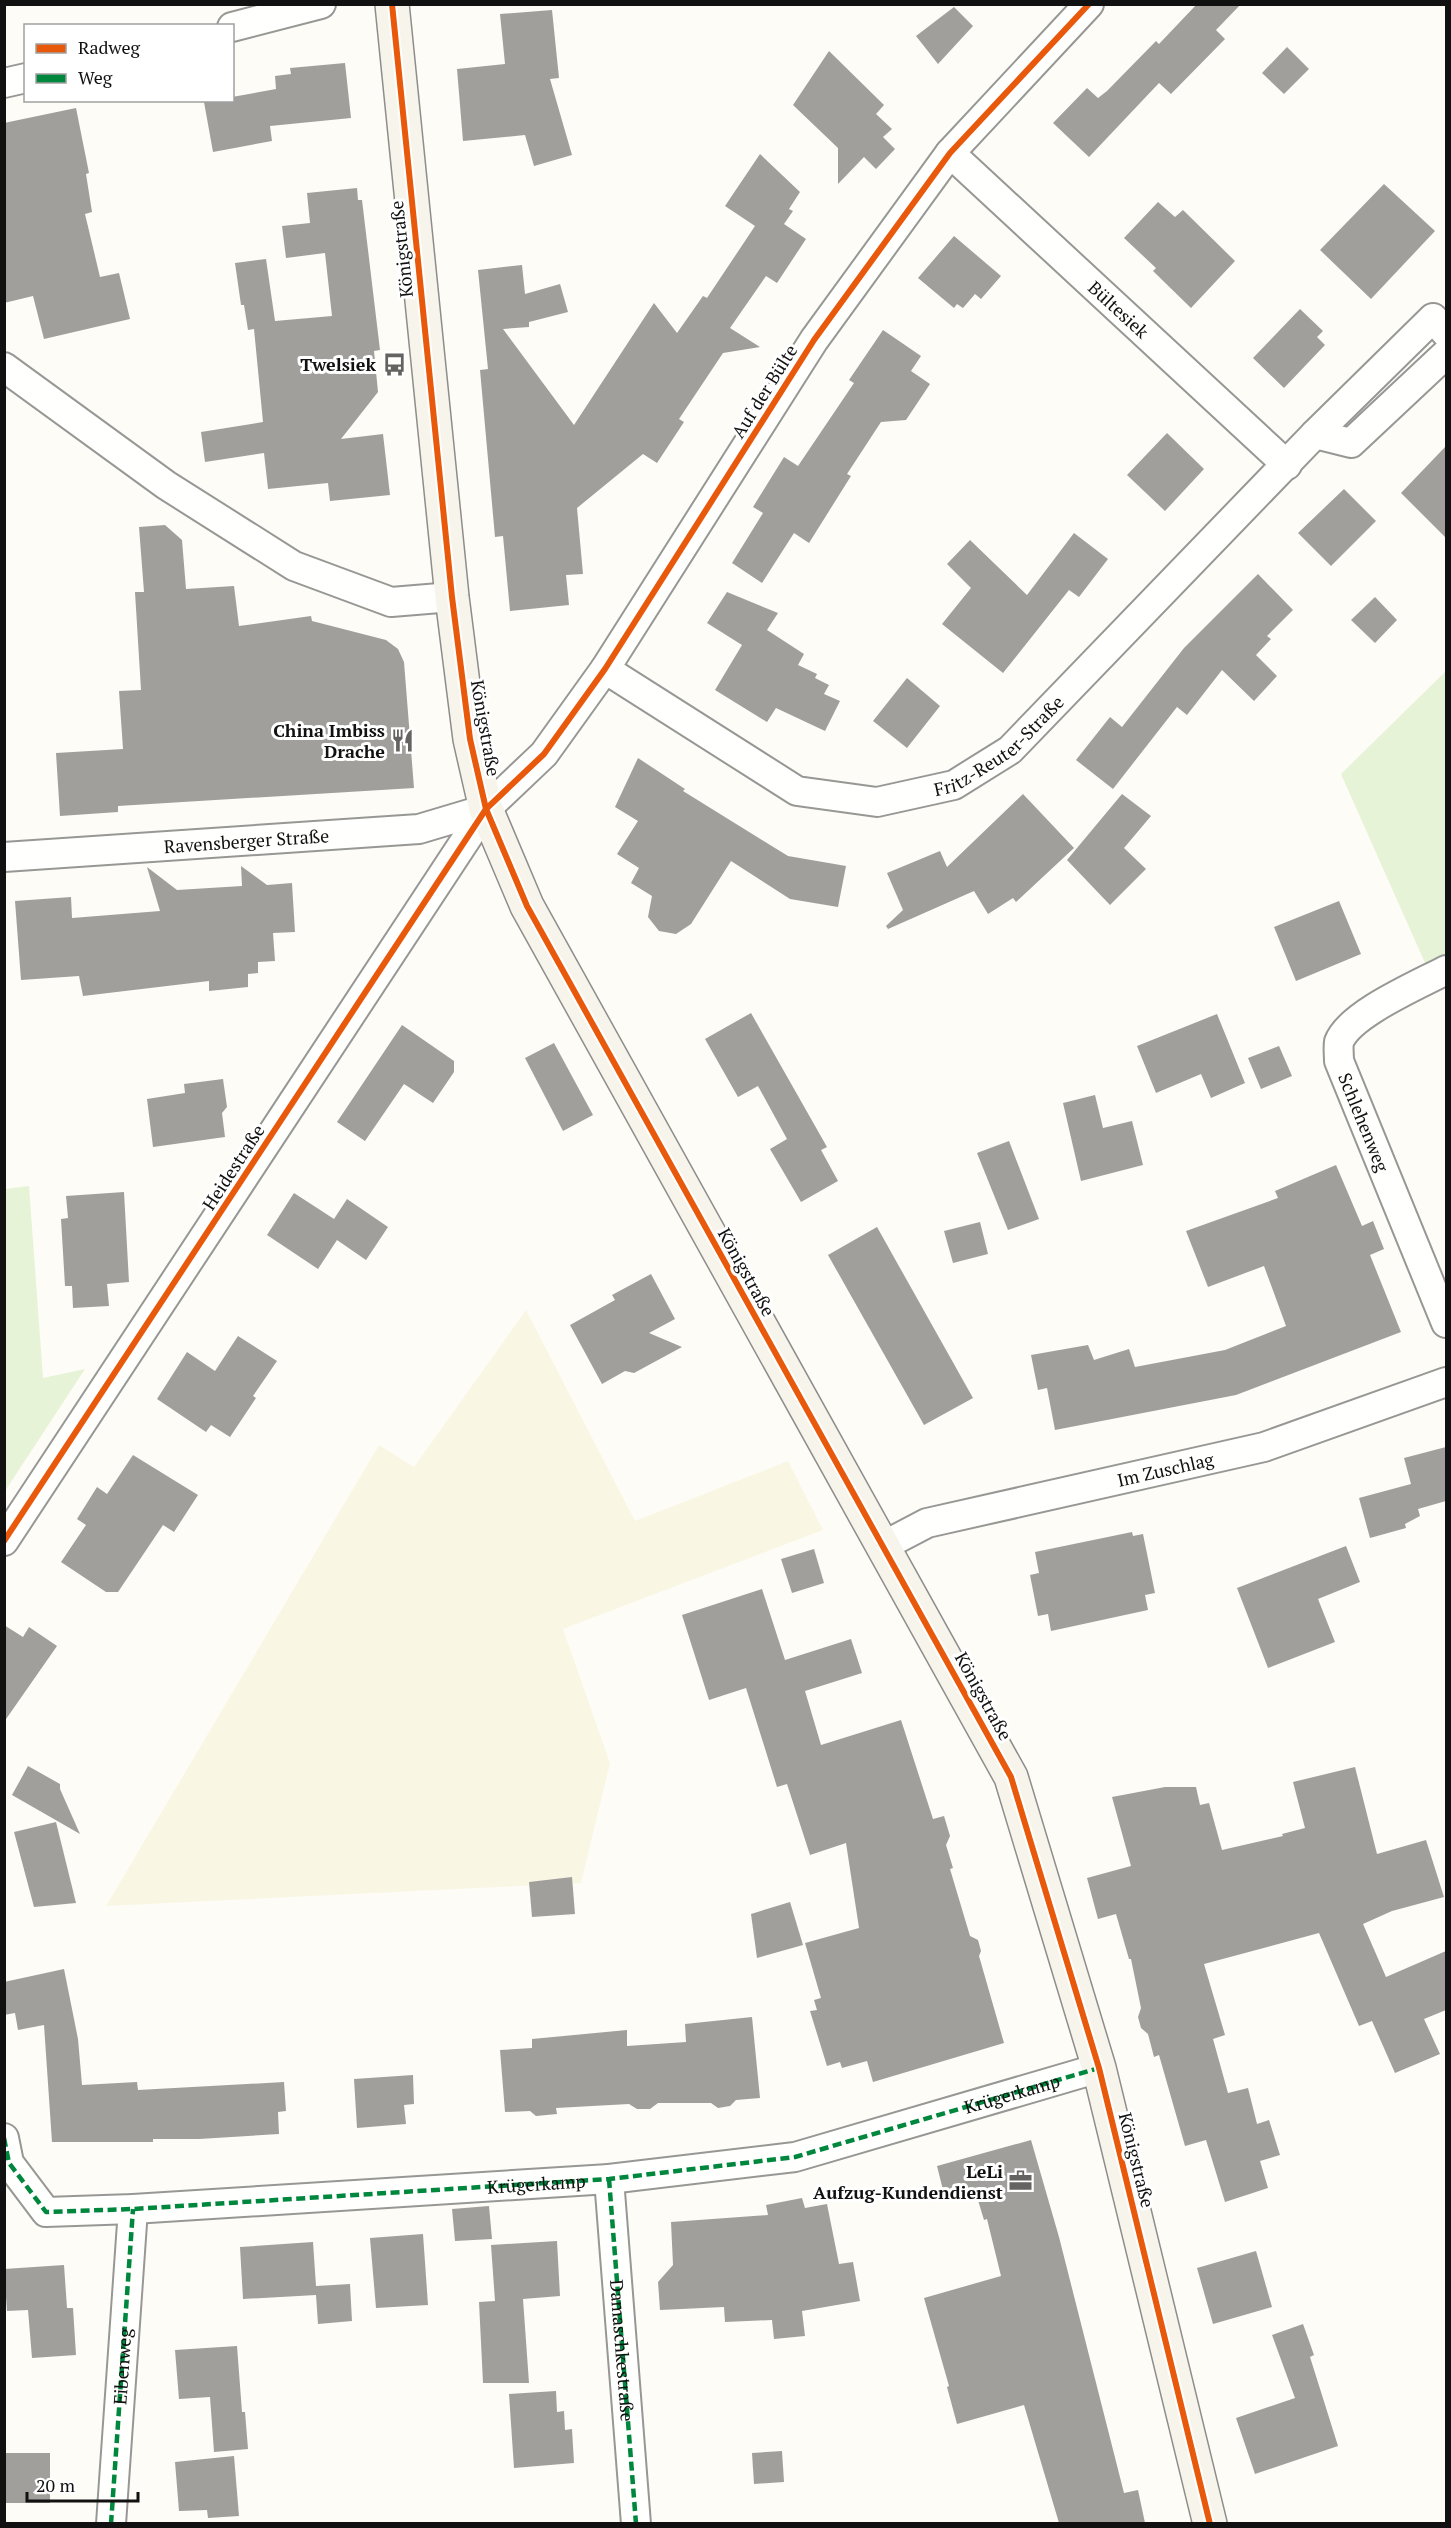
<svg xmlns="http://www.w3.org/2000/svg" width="1451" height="2528" font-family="'PT Serif',serif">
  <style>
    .farmland { fill: #f9f7e4 }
    .green { fill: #e7f3d7 }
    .building { fill: #a19f9c }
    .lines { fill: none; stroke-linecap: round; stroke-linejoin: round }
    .street-casing { stroke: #979795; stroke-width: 32 }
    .secondary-casing { stroke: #8e8d8b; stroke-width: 36 }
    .street { stroke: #fffffe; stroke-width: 28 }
    .secondary { stroke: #f6f4eb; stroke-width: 33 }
    .quiet { stroke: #00873e; stroke-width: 4.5; stroke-dasharray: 9 4.5; stroke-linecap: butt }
    .cycleway-casing { stroke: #fff; stroke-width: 10 }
    .cycleway { stroke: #e8590c; stroke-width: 6 }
    .labels { text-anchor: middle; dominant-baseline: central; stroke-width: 6; stroke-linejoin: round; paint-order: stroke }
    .street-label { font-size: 18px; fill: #111; stroke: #fff }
    .poi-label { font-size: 18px; font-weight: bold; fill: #111; stroke: #fff; text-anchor: end }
  </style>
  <rect width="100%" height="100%" fill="#fdfcf7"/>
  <path class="farmland" d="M 526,1310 L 635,1521 L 788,1461 L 823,1530 L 563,1629 L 610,1763 L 581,1883 L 106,1906 L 379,1445 L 414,1467 Z"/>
  <g class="green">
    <path d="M 1446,671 L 1446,954 L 1426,965 L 1341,774 Z"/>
    <path d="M 29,1186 L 43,1378 L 85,1369 L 5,1491 L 5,1189 Z"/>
  </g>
  <g class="building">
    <path d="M 1197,4 L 1241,4 L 1216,30 L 1225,39 L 1171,94 L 1159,83 L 1089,157 L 1053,123 L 1087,88 L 1098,98 L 1107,91 L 1156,41 L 1159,44 Z"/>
    <path d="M 954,7 L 973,26 L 938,64 L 916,36 Z"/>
    <path d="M 552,10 L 559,78 L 550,79 L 572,155 L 534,166 L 525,135 L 463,141 L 457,69 L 505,64 L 500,14 Z"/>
    <path d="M 1287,47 L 1309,69 L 1284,94 L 1262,73 Z"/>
    <path d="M 829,51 L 884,105 L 876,114 L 892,129 L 883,137 L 895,149 L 876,169 L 864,157 L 838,184 L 838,148 L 793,105 Z"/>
    <path d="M 345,63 L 351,118 L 270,126 L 272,141 L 213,152 L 204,102 L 232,100 L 232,97 L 276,89 L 275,76 L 291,74 L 290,68 Z"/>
    <path d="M 76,108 L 89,173 L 86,174 L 92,212 L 85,214 L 100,277 L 119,273 L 130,319 L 44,339 L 33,296 L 4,303 L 4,123 Z"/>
    <path d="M 760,154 L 800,192 L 789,209 L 793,211 L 784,224 L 806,239 L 777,283 L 766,276 L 730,328 L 760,347 L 723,353 L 679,419 L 684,422 L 657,463 L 643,454 L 577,508 L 583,574 L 566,575 L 569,605 L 510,611 L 503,536 L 495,537 L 480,370 L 488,369 L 478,270 L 522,265 L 525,294 L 560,284 L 568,312 L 529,322 L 529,327 L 503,329 L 574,425 L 654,303 L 677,333 L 703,296 L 707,298 L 755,226 L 725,206 Z"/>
    <path d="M 1384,184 L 1435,231 L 1371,299 L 1320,250 Z"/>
    <path d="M 357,188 L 358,200 L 362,200 L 380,350 L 374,351 L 378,392 L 341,439 L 383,434 L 390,495 L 330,501 L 328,483 L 268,489 L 264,453 L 205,462 L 201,432 L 263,422 L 254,329 L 248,330 L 244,305 L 241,305 L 235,263 L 266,259 L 275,321 L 332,316 L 325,253 L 286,258 L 282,226 L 310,223 L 307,193 Z"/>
    <path d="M 1158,202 L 1175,217 L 1183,210 L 1235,261 L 1191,308 L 1153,271 L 1156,268 L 1124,238 Z"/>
    <path d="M 954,236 L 1001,276 L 981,299 L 975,294 L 963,308 L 957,304 L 954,308 L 918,278 Z"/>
    <path d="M 1300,309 L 1323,331 L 1317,337 L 1325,345 L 1284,388 L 1253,358 Z"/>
    <path d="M 883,330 L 921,356 L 911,371 L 930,384 L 906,420 L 881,422 L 847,474 L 851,476 L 809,543 L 794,533 L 762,583 L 732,563 L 763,513 L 753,507 L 784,457 L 798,466 L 854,383 L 849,380 Z"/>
    <path d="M 1167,433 L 1204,469 L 1165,511 L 1127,475 Z"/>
    <path d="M 1446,446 L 1446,538 L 1401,493 Z"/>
    <path d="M 1344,489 L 1376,521 L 1331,566 L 1298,533 Z"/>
    <path d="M 165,525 L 182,540 L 186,589 L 234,586 L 239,626 L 311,616 L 312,621 L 386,640 L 398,649 L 404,662 L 414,788 L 118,806 L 118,812 L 60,816 L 56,753 L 123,749 L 119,691 L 141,690 L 135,592 L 144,592 L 139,527 Z"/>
    <path d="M 1074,533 L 1108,559 L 1079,597 L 1069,590 L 1003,673 L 942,624 L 971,588 L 947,564 L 970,540 L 1027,595 Z"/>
    <path d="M 1258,574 L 1293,610 L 1267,636 L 1271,639 L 1256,655 L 1277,676 L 1254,701 L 1222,670 L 1187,715 L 1177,707 L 1113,789 L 1076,760 L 1110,717 L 1122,727 L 1184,648 Z"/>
    <path d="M 727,592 L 778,613 L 767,630 L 804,654 L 798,665 L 817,674 L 815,678 L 829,685 L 824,694 L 840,701 L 825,731 L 776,708 L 767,722 L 715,690 L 742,645 L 707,623 Z"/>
    <path d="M 1375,597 L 1397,620 L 1375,643 L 1351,620 Z"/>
    <path d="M 907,678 L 940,706 L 907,748 L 873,721 Z"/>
    <path d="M 638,758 L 685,789 L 683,791 L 788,856 L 846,866 L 838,907 L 790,899 L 731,861 L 691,924 L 676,934 L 659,931 L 648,917 L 652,896 L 631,883 L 639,868 L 617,854 L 638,821 L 615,807 Z"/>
    <path d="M 1023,794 L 1074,848 L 1016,902 L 1013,898 L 988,914 L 974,891 L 888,929 L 886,926 L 903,910 L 887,873 L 940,851 L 947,867 Z"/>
    <path d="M 1122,794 L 1151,816 L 1124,848 L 1146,869 L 1110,905 L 1067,860 Z"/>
    <path d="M 241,866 L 267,885 L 292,883 L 295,932 L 273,933 L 275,961 L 258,962 L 258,973 L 248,974 L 248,987 L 209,991 L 209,981 L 83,996 L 79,976 L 21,980 L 15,901 L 71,897 L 72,918 L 160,911 L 147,867 L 177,890 L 242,886 Z"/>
    <path d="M 1339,901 L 1361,954 L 1296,981 L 1274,927 Z"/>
    <path d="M 751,1013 L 827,1147 L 821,1150 L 838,1181 L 801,1202 L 770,1149 L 787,1139 L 758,1086 L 738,1097 L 705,1039 Z"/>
    <path d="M 1217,1014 L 1245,1083 L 1211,1098 L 1201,1074 L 1156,1093 L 1137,1046 Z"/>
    <path d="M 402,1025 L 454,1061 L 454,1072 L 433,1103 L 404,1084 L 365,1141 L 337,1122 Z"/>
    <path d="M 554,1043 L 593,1115 L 563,1131 L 525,1058 Z"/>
    <path d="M 1279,1046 L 1292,1076 L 1261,1089 L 1248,1058 Z"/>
    <path d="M 223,1079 L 227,1107 L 222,1113 L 225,1137 L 153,1147 L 147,1099 L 185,1093 L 184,1084 Z"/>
    <path d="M 1095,1095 L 1103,1128 L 1132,1121 L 1143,1165 L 1081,1181 L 1063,1103 Z"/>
    <path d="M 1009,1141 L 1039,1219 L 1008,1230 L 977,1153 Z"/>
    <path d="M 1336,1165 L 1362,1226 L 1373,1221 L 1384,1249 L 1370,1255 L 1401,1332 L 1236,1395 L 1055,1430 L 1047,1388 L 1038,1390 L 1031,1355 L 1088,1345 L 1094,1360 L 1129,1349 L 1135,1367 L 1225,1350 L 1286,1326 L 1264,1266 L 1208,1287 L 1186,1231 L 1278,1198 L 1275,1191 Z"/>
    <path d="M 124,1192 L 129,1282 L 107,1284 L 109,1306 L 73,1308 L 72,1286 L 65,1286 L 61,1219 L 68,1218 L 66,1196 Z"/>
    <path d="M 294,1193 L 334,1219 L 347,1199 L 388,1227 L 366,1260 L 337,1240 L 318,1269 L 267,1235 Z"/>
    <path d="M 980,1222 L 988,1254 L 953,1263 L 944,1231 Z"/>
    <path d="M 877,1227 L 973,1398 L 924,1425 L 828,1255 Z"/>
    <path d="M 651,1274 L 675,1319 L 649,1333 L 682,1347 L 634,1373 L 625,1371 L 602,1384 L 570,1325 L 615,1300 L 612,1295 Z"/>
    <path d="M 238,1336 L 277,1361 L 253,1396 L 256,1398 L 230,1437 L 211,1425 L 206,1432 L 157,1399 L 187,1352 L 215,1371 Z"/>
    <path d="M 1446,1447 L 1446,1501 L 1418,1509 L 1420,1516 L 1405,1524 L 1406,1528 L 1370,1538 L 1359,1498 L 1411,1484 L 1404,1458 Z"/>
    <path d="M 133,1455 L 198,1495 L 174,1532 L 163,1525 L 118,1592 L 106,1592 L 61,1562 L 86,1525 L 77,1519 L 97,1487 L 107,1494 Z"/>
    <path d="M 1132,1532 L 1133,1536 L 1143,1534 L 1155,1593 L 1145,1595 L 1148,1610 L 1051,1631 L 1048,1614 L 1038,1616 L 1030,1575 L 1039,1573 L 1035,1552 Z"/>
    <path d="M 1346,1546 L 1360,1582 L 1318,1599 L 1335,1642 L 1268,1668 L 1237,1588 Z"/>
    <path d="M 814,1549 L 824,1583 L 792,1593 L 781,1559 Z"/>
    <path d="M 762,1589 L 785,1660 L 851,1639 L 862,1673 L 805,1691 L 821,1745 L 901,1720 L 933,1819 L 944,1816 L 950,1836 L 946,1845 L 953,1868 L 950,1869 L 970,1936 L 978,1940 L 981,1951 L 979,1956 L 1004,2043 L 873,2082 L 867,2061 L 842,2068 L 840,2062 L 827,2066 L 810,2011 L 817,2010 L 814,2000 L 821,1998 L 805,1943 L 859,1928 L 846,1843 L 810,1855 L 787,1784 L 777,1787 L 746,1688 L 709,1700 L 682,1615 Z"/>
    <path d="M 4,1625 L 23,1637 L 29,1627 L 57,1646 L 4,1722 Z"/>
    <path d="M 28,1766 L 60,1784 L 60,1789 L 80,1834 L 12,1795 Z"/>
    <path d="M 1355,1767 L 1377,1854 L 1426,1840 L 1444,1897 L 1392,1911 L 1363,1924 L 1386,1977 L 1446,1951 L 1446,2010 L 1424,2019 L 1440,2054 L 1395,2073 L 1372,2021 L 1359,2026 L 1319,1933 L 1204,1964 L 1225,2035 L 1213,2039 L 1228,2093 L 1248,2088 L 1257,2124 L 1269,2120 L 1280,2155 L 1260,2161 L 1268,2188 L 1225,2202 L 1206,2140 L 1185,2146 L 1159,2055 L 1154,2057 L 1148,2034 L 1141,2028 L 1138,2017 L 1141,2008 L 1131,1959 L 1129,1959 L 1116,1914 L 1098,1919 L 1087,1878 L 1131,1866 L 1112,1797 L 1165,1787 L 1196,1787 L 1200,1805 L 1209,1803 L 1222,1850 L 1283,1836 L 1282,1834 L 1305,1828 L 1293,1782 Z"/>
    <path d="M 56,1822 L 76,1903 L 34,1907 L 14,1832 Z"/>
    <path d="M 572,1877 L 575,1914 L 532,1917 L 529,1882 Z"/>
    <path d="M 790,1902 L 803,1945 L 757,1958 L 751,1914 Z"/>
    <path d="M 64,1969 L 78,2039 L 82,2085 L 137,2082 L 138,2090 L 284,2082 L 286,2111 L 278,2112 L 279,2134 L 199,2139 L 153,2139 L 153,2142 L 52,2142 L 44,2025 L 18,2030 L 15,2013 L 4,2015 L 4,1982 Z"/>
    <path d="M 752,2017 L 760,2098 L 736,2100 L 730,2106 L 718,2108 L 711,2103 L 658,2103 L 650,2109 L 637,2109 L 629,2104 L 556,2108 L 557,2114 L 536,2116 L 530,2111 L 505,2112 L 500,2050 L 532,2048 L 532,2039 L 627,2030 L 627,2046 L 686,2042 L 685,2024 Z"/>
    <path d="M 413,2075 L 414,2104 L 404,2105 L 406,2124 L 357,2128 L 354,2079 Z"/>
    <path d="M 1031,2140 L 1059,2237 L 1124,2493 L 1138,2490 L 1145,2523 L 1059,2523 L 1024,2405 L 957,2424 L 947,2387 L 949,2386 L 924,2298 L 1001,2276 L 987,2219 L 984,2220 L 977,2197 L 969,2199 L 968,2192 L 945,2198 L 937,2166 Z"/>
    <path d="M 802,2198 L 805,2208 L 827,2204 L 839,2264 L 853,2262 L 860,2301 L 802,2311 L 805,2336 L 774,2339 L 772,2320 L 725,2322 L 724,2307 L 660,2310 L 658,2282 L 673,2265 L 671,2222 L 768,2215 L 766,2205 Z"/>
    <path d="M 489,2206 L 492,2239 L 455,2241 L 452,2209 Z"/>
    <path d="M 423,2234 L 428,2305 L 376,2308 L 370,2238 Z"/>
    <path d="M 557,2241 L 560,2296 L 523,2299 L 529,2383 L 483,2383 L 479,2302 L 495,2301 L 491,2245 Z"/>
    <path d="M 313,2242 L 316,2286 L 350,2284 L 352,2321 L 318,2324 L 316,2295 L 243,2299 L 240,2247 Z"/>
    <path d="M 1256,2251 L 1272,2307 L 1213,2324 L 1197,2268 Z"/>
    <path d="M 64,2265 L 67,2308 L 73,2308 L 76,2355 L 32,2358 L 28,2310 L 7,2311 L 4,2269 Z"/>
    <path d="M 1303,2324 L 1314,2355 L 1310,2357 L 1338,2446 L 1255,2474 L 1236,2418 L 1295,2398 L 1272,2335 Z"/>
    <path d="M 237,2346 L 242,2412 L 245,2412 L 248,2449 L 214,2452 L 210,2397 L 179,2399 L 175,2350 Z"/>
    <path d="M 556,2391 L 557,2412 L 564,2411 L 565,2430 L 572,2429 L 574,2463 L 514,2468 L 509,2394 Z"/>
    <path d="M 782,2451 L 784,2482 L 754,2484 L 752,2453 Z"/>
    <rect x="4" y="2453" width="46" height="50"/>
    <path d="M 234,2456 L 239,2516 L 208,2518 L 207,2510 L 179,2511 L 175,2462 Z"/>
  </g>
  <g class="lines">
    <defs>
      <g id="street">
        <path d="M 232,27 L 321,4"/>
        <path d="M 4,83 L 26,78"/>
        <path id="s1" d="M 950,153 L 1287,465"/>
        <path d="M 4,367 L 166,485 L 294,566 L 391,602 L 452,597"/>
        <path d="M 1315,434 L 1351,443 L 1446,354"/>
        <path id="s2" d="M 605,669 L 797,791 L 877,802 L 954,785 L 1010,750 L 1315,434 L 1433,318 L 1446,333"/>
        <path id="s3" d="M 4,857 L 419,829 L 486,809"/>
        <path id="s4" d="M 1446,970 C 1420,984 1349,1014 1339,1042 C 1338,1047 1339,1055 1339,1061 L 1446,1323"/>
        <path d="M 4,1541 L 486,809 L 544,754 L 605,669 L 814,340 L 950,153 L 1089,4"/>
        <path id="s5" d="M 883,1546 L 927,1523 L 1264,1447 L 1446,1382"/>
        <path id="s6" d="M 4,2138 L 9,2163 L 46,2212 L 133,2209 L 609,2179 L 795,2157 L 1099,2068"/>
        <path id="s7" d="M 609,2179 L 636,2524"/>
        <path d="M 111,2524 L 133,2209"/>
      </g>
      <path id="secondary" d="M 392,4 L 452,597 L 470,739 L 486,809 L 527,906 L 1011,1777 L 1099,2068 L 1210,2524"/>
    </defs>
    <use href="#street" class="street-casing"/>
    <use href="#secondary" class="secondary-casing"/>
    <use href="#street" class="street"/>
    <use href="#secondary" class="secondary"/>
    <g class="quiet">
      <path d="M 4,2138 L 9,2163 L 46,2212 L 133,2209 L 609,2179 L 795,2157 L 1099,2068"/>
      <path d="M 609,2179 L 636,2524"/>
      <path id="s8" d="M 111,2524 L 133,2209"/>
    </g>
    <defs>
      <g id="cycleway">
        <path d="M 392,4 L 452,597 L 470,739 L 486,809 L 527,906 L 1011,1777 L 1099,2068 L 1210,2524"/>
        <path d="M 4,1541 L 486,809 L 544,754 L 605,669 L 814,340 L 950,153 L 1089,4"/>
      </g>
    </defs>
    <use href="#cycleway" class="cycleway-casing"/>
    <use href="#cycleway" class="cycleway"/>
  </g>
  <defs>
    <symbol id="bus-bare" viewBox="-9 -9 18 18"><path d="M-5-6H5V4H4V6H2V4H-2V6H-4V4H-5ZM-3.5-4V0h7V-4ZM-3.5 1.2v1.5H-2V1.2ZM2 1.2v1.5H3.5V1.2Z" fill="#646362" stroke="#fff" stroke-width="2.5" paint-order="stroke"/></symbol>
    <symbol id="restaurant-bare" viewBox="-9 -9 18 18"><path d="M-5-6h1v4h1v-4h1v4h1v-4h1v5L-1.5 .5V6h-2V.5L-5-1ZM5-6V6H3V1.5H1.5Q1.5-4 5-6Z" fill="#646362" stroke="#fff" stroke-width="2.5" paint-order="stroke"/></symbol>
    <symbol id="office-bare" viewBox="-9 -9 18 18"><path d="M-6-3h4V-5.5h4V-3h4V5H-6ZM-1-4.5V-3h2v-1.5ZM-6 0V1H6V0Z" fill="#646362" stroke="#fff" stroke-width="2.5" paint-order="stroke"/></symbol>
  </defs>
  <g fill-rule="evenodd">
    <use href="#bus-bare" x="378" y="348" width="33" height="33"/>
    <use href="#restaurant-bare" x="386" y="724" width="33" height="33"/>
    <use href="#office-bare" x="1004" y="2164" width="33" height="33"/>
  </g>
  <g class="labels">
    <g class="street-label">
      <text transform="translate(401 249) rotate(-96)">Königstraße</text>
      <text stroke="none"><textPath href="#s1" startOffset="230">Bültesiek</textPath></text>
      <text transform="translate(764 391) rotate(-58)">Auf der Bülte</text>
      <text transform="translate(486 728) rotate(80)">Königstraße</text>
      <text stroke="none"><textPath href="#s2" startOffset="446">Fritz-Reuter-Straße</textPath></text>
      <text stroke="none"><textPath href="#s3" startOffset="243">Ravensberger Straße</textPath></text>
      <text stroke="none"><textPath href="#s4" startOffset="216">Schlehenweg</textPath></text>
      <text transform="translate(233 1167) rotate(-57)">Heidestraße</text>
      <text transform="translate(747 1272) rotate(61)">Königstraße</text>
      <text stroke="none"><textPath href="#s5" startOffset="294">Im Zuschlag</textPath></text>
      <text transform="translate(984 1696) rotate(61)">Königstraße</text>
      <text stroke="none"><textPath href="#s6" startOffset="1064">Krügerkamp</textPath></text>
      <text transform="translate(1137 2160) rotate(76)">Königstraße</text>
      <text stroke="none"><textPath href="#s6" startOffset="578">Krügerkamp</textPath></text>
      <text stroke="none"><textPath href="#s7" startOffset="172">Damaschkestraße</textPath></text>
      <text stroke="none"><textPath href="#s8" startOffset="158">Eibenweg</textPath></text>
    </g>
    <g class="poi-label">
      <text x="376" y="364">Twelsiek</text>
      <text x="385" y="730">China Imbiss<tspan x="385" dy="21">Drache</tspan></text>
      <text x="1003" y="2171">LeLi<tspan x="1003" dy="21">Aufzug-Kundendienst</tspan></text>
    </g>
  </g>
  <rect width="1451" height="2528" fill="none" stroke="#111111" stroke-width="12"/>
  <rect x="24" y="24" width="210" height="78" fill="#ffffff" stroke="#a0a0a0" stroke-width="1.5"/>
  <rect x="36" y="44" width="30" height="9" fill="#e8590c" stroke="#a0a0a0" stroke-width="1.5"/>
  <text x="78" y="54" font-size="18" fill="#111111">Radweg</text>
  <rect x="36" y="74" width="30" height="9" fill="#00873e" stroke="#a0a0a0" stroke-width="1.5"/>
  <text x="78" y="84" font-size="18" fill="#111111">Weg</text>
  <path d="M27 2492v9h111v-9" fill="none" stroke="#111111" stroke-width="3"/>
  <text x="36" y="2492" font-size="18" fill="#111111" stroke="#ffffff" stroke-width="4.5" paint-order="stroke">20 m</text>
</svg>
